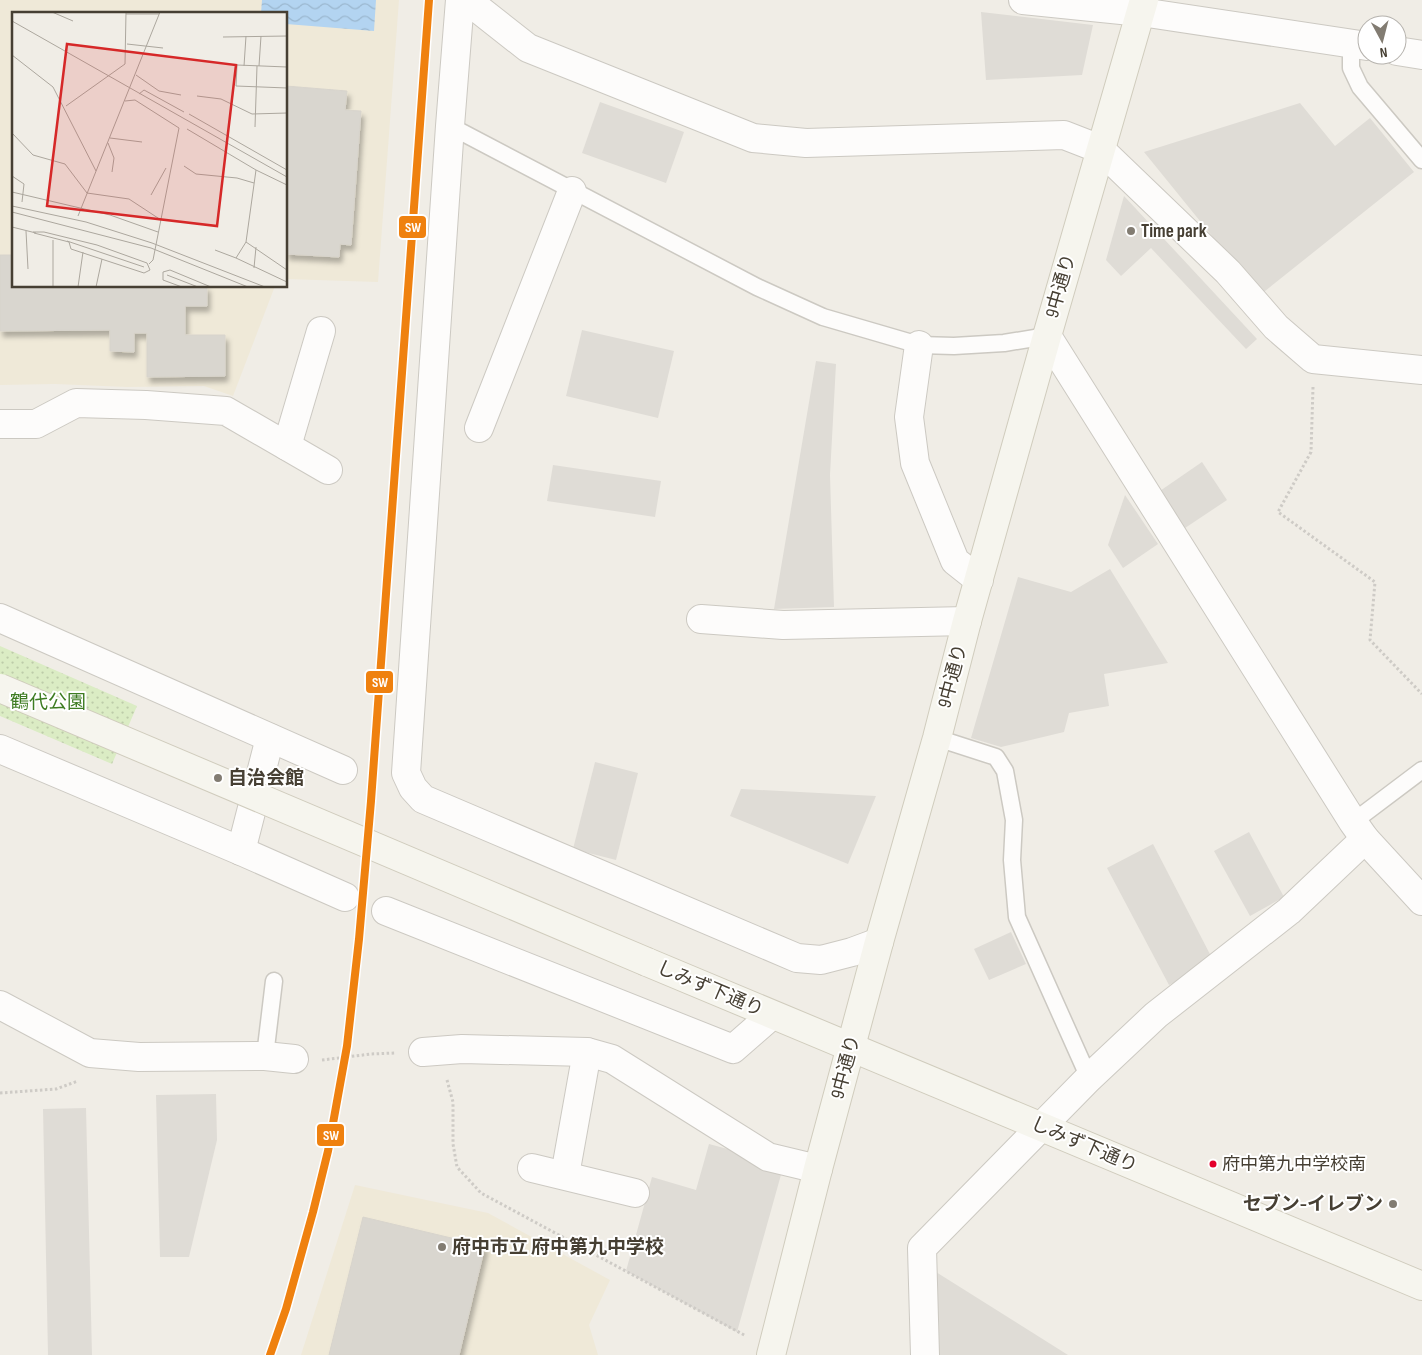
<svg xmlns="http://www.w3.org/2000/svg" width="1422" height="1355" font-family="'Sofia Sans Condensed','Noto Sans JP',sans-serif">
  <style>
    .education { fill: #efe9d8 }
    .park { fill: url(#park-dots) }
    .parking { fill: #dfdcd6 }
    .water { fill: url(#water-waves) }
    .building { fill: #d9d6cf; stroke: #d8d4cc; filter: url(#shadow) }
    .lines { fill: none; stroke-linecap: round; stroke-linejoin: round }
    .lane-casing { stroke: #ccc9c2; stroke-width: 19 }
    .street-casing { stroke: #ccc9c2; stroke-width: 30 }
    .secondary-casing { stroke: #d0ccbd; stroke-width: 30 }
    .path { stroke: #cecbc6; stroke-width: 3; stroke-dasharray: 2.5 2.5; stroke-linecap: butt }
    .lane { stroke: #fdfcfb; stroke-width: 16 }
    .street { stroke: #fdfcfb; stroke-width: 28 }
    .secondary { stroke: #f6f5ee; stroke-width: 28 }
    .secondary-bridge-casing { stroke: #d0ccbd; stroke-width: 30; stroke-linecap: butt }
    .secondary-bridge { stroke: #f6f5ee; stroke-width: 28 }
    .rail-1-casing { stroke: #fff; stroke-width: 11 }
    .rail-1 { stroke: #ef810f; stroke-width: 8 }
    .poi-dot { fill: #827c72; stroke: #fff; stroke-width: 2 }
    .bus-dot { fill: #e4002b; stroke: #fff; stroke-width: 2 }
    .labels { text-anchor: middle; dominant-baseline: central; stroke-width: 4; stroke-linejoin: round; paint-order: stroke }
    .bus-label { font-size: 18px; fill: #463f33; stroke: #fff; text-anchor: start }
    .poi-label { font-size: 19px; font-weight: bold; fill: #463f33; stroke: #fff; text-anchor: start }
    .street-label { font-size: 19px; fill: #463f33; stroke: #fff }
    .park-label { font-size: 19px; fill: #3e7c22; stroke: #fff }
    .inset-road { fill: none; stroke: #aca79e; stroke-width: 1 }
    .view { fill: #d62828; fill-opacity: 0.15; stroke: #d62828; stroke-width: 2.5 }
    .inset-edge { fill: none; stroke: #463f33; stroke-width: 2.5 }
    .line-badge { stroke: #fff; stroke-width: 2 }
    .badge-label { font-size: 14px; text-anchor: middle; font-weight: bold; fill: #fff }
  </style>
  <defs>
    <pattern id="park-dots" width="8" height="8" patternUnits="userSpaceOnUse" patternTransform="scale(1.25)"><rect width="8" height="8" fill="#dbecc4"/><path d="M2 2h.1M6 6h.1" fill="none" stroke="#bdcba9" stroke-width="1.8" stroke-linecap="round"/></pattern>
    <pattern id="water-waves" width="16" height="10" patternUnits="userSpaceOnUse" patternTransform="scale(1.25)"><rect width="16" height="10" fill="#b3d4f1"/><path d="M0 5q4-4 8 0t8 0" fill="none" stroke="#9bb7cf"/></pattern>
    <filter id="shadow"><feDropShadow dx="3" dy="5.5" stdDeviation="2.5" flood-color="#0004"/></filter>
  </defs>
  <rect width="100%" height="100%" fill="#f0ede6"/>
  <g class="education">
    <path d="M 0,0 L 399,0 L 378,282 L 286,279 L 286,14 L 14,14 L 14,286 L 275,286 L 233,396 L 204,386 L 127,387 L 55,384 L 0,385 Z"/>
    <path d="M 355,1185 L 488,1213 L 610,1280 L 589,1325 L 598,1355 L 301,1355 Z"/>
  </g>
  <path class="park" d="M 0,646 L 137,706 L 112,764 L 0,716 Z"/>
  <g class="parking">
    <path d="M 981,12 L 1093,25 L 1082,75 L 986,80 Z"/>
    <path d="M 600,102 L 684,132 L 666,183 L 582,153 Z"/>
    <path d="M 1300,103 L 1335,146 L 1370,118 L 1414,172 L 1260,295 L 1144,152 Z"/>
    <path d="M 1124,196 L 1257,339 L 1246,349 L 1151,248 L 1121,276 L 1106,260 Z"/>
    <path d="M 582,330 L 674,351 L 658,418 L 566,396 Z"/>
    <path d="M 816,361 L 836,364 L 830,475 L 834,607 L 774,609 Z"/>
    <path d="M 1202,462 L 1227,500 L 1182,530 L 1157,493 Z"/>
    <path d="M 553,465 L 661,481 L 655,517 L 547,501 Z"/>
    <path d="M 1125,495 L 1158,544 L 1123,568 L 1108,545 Z"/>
    <path d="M 1110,569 L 1168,663 L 1104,674 L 1109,706 L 1069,713 L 1064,732 L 1001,747 L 971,738 L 1018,577 L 1071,592 Z"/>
    <path d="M 595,762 L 638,773 L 616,860 L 573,849 Z"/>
    <path d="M 741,789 L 876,796 L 848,864 L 730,816 Z"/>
    <path d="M 1249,832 L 1284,897 L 1250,916 L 1214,851 Z"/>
    <path d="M 1153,844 L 1214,962 L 1169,985 L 1107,868 Z"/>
    <path d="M 1011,932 L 1026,964 L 989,980 L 974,949 Z"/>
    <path d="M 216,1094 L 217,1140 L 189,1257 L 160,1257 L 156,1095 Z"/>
    <path d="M 86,1108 L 92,1355 L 48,1355 L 43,1109 Z"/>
    <path d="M 709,1144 L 784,1164 L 737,1332 L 626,1271 L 652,1177 L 696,1190 Z"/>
    <path d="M 936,1272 L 1068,1355 L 938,1355 Z"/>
  </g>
  <path class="water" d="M 262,0 L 376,0 L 374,31 L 286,24 L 286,14 L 261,14 Z"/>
  <g class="building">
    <path d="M 286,86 L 347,91 L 345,110 L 361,111 L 351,245 L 340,244 L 339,257 L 286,254 Z"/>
    <path d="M 0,255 L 14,255 L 14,286 L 207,286 L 207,306 L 185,306 L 185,335 L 225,335 L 225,376 L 147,377 L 147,333 L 134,333 L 134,352 L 110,351 L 110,330 L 0,331 Z"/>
    <path d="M 363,1217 L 485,1246 L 459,1355 L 329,1355 Z"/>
  </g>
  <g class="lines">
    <defs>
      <g id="lane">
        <path d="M 1351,44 L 1351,68 L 1360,87 L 1422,160"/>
        <path d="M 450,126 L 757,287 L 823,317 L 919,345 L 954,346 L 1004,343 L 1047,336"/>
        <path d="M 937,738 L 996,757 L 1005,771 L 1014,820 L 1012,860 L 1017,917 L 1089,1078"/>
        <path d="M 1353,822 L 1422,770"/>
        <path d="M 265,1056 L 274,981"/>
      </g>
      <g id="street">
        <path d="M 460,0 L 450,126 L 406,773 L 413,788 L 423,799 L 797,958 L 821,960 L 852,952 L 879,942"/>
        <path d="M 467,0 L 528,48 L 753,138 L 806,143 L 1064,135 L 1100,149 L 1228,272 L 1276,327 L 1313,359 L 1422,370"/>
        <path d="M 1023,0 L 1141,12 L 1367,46"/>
        <path d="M 1397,51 L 1422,55"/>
        <path d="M 1047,336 L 1353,822 L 1365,839 L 1422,901"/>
        <path d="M 919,345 L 909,417 L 915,463 L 955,561 L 979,580"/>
        <path d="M 0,424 L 36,424 L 76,403 L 146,405 L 226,411 L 328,470"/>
        <path d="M 479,428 L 572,191"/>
        <path d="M 287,446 L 321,331"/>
        <path d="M 0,618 L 343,770"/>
        <path d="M 701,619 L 783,625 L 967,621"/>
        <path d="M 0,749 L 241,851 L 345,897"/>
        <path d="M 241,851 L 270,738"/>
        <path d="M 386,911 L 733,1049 L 772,1015"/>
        <path d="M 0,1005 L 90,1053 L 139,1057 L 265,1056 L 294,1059"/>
        <path d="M 423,1052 L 462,1049 L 587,1052 L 612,1059 L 768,1157 L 818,1169"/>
        <path d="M 532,1168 L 635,1193"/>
        <path d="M 565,1175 L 587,1052"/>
        <path d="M 925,1355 L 922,1248 L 1089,1078 L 1156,1015 L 1289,911 L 1365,839"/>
      </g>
      <g id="secondary">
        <path d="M 647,962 L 1422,1286"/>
        <path d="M 771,1355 L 818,1169 L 879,942 L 937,738 L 967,621 L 1047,336 L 1144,0"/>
      </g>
    </defs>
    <use href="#lane" class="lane-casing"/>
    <use href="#street" class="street-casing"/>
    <use href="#secondary" class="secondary-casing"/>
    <g class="path">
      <path d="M 1313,387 L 1311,452 L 1278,512 L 1375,582 L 1370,640 L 1422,694"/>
      <path d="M 322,1060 L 371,1054 L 395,1053"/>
      <path d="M 447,1080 L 453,1102 L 453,1144 L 457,1167 L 481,1193 L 746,1336"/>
      <path d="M 0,1093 L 56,1089 L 78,1081"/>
    </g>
    <use href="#lane" class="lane"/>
    <use href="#street" class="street"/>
    <use href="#secondary" class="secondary"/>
    <defs>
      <path id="secondary-bridge" d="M 0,688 L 647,962"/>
    </defs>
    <use href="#secondary-bridge" class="secondary-bridge-casing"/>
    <use href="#secondary-bridge" class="secondary-bridge"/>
    <defs>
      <path id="rail-1" d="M 270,1355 L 286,1309 L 313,1212 L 328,1151 L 347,1046 L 359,939 L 371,801 L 429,0"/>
    </defs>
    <use href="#rail-1" class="rail-1-casing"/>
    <use href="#rail-1" class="rail-1"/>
  </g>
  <g class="poi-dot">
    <circle cx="1131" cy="231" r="5"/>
    <circle cx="218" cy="778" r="5"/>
    <circle cx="1393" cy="1204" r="5"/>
    <circle cx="442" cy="1247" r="5"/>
  </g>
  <circle class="bus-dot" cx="1213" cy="1164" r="4.5"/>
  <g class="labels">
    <g class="bus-label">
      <text x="1222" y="1164">府中第九中学校南</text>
    </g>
    <g class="poi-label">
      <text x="1141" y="231">Time park</text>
      <text x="228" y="778">自治会館</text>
      <text x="1383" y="1204" text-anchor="end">セブン-イレブン</text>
      <text x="452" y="1247">府中市立 府中第九中学校</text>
    </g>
    <g class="street-label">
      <text transform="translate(1061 286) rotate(-74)">9中通り</text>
      <text transform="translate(953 676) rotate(-75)">9中通り</text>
      <text transform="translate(710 989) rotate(23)">しみず下通り</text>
      <text transform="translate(846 1067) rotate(-75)">9中通り</text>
      <text transform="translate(1084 1145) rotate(23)">しみず下通り</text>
    </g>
    <g class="park-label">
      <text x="48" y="702">鶴代公園</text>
    </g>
  </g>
  <g transform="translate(12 12)">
    <rect width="275" height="275" fill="#f0ede6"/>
    <path class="inset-road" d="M 40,0 L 61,9M 114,2 L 147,2M 0,9 L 275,165M 211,25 L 275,24M 115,32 L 151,36M 0,43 L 41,75 L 84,159M 232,54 L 234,24M 247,54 L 249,24M 275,55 L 225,53 L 224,74 L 275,76M 124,63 L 147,79 L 169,83M 127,82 L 132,78 L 172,100M 185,84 L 209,87 L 240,102 L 275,101M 113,89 L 123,88 L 167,116 L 141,248 L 137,252M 54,94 L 113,52 L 114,0M 177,102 L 275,158M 243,115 L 245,54M 175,117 L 244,158 L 234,230M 0,121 L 21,143 L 53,152 L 75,181 L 117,187 L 149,208M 98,126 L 130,130M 96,131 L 102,146 L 100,160M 172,154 L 184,162 L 225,166 L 242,171M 244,158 L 275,173M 0,164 L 12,172 L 10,190M 0,180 L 98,203 L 146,220M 139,183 L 154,156M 0,194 L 74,210 L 140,231 L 253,275M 0,200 L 139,236 L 236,275M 66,204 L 148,0M 0,215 L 24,221M 14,219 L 16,257M 21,220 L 32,220 L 85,233 L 135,251 L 138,258 L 132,261 L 59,237 L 57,230M 22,221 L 57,230M 55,229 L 132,255M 203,238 L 224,246 L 234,230 L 275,258M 224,246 L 275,270M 242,256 L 244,235M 155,263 L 186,275M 41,275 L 41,228M 66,275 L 71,240M 84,275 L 90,247M 170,275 L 151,268 L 151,260 L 158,258 L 199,275"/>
    <path class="view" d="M 55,32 L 224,53 L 205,214 L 35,194 Z"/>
    <rect width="275" height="275" class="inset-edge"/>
  </g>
  <g class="line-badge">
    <rect x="398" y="215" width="29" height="24" rx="5" fill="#ef810f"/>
    <rect x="365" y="670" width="29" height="24" rx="5" fill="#ef810f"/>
    <rect x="316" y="1123" width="29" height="24" rx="5" fill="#ef810f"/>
  </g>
  <g class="badge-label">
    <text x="413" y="232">SW</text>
    <text x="380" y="687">SW</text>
    <text x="331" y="1140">SW</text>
  </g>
  <g transform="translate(1382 40) rotate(173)"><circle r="24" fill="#ffffff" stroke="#b5b2ad"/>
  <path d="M0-4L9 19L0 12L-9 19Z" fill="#827c72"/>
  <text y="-8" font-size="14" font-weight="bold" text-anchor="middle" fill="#463f33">N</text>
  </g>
</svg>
